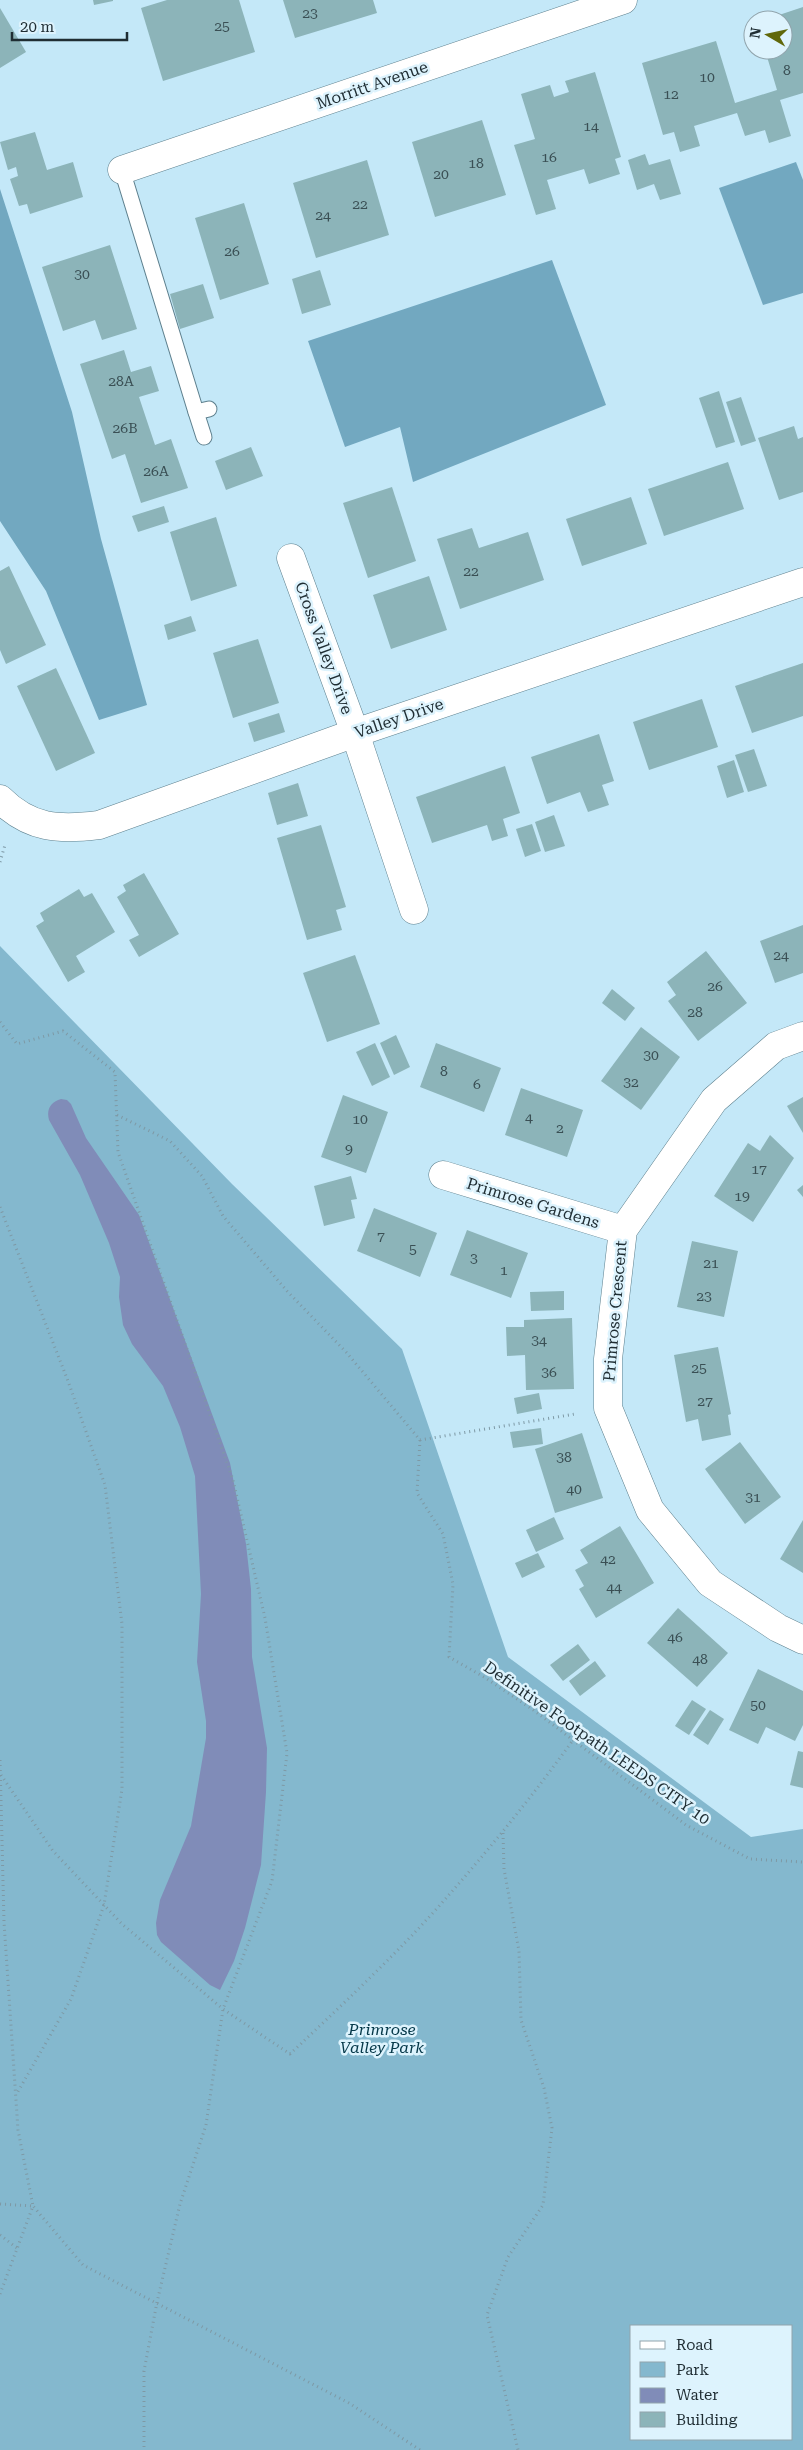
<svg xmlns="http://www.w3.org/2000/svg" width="803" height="2450" font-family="'Roboto Serif',serif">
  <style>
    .green { fill: #84b8ce; fill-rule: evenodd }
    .forest { fill: #72a8c0 }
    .water { fill: #808cb8 }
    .building { fill: #8cb4b9 }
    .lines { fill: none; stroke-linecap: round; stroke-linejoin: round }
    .lane-casing { stroke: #5e808e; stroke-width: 17 }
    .street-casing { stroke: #5e808e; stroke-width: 29 }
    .path { stroke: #7e99a5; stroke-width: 3; stroke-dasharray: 1 4; stroke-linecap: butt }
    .lane { stroke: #fff; stroke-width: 15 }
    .street { stroke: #fff; stroke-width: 28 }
    .labels { text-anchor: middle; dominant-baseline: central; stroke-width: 5; stroke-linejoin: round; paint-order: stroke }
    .number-label { font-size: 14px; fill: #3a4f54 }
    .street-label { font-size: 16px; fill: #1f2d33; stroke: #ddf3fd }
    .park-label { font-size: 16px; font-style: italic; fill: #053849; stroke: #ddf3fd }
  </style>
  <rect width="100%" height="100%" fill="#c4e8f8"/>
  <path class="green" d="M 0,946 L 232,1184 L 402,1349 L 508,1657 L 751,1837 L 803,1829 L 803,2450 L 0,2450 ZM 632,2326 L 792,2326 L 792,2439 L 632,2439 Z"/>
  <g class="forest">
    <path d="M 796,162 L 803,180 L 803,293 L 763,305 L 719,188 Z"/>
    <path d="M 0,189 L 72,412 L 101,539 L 147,705 L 99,720 L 46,591 L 0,521 Z"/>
    <path d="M 552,260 L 606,405 L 413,482 L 400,427 L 345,447 L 308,341 Z"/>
  </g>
  <path class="water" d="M 61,1099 L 67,1100 L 71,1104 L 86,1138 L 139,1215 L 230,1463 L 246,1544 L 251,1589 L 252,1657 L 267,1748 L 266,1792 L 261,1865 L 245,1928 L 234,1961 L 220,1990 L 210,1985 L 161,1942 L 157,1935 L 156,1923 L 160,1900 L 191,1826 L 206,1738 L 206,1721 L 197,1662 L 201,1594 L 195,1476 L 180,1427 L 163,1386 L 132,1344 L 123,1325 L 119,1297 L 120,1277 L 109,1243 L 80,1175 L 49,1120 C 46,1109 51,1102 61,1099 Z"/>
  <g class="building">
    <path d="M 93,0 L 113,0 L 113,1 L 94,5 Z"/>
    <path d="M 167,0 L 239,0 L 255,52 L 163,81 L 141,8 Z"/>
    <path d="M 283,0 L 373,0 L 377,13 L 295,38 Z"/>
    <path d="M 803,7 L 803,93 L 780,100 L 791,136 L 769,143 L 765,130 L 745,136 L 737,113 L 694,126 L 700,146 L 680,152 L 674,132 L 663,135 L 642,63 L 716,41 L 735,103 L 777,90 L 765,50 L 783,50 L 783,20 L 764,20 Z"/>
    <path d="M 0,8 L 26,52 L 0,68 Z"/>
    <path d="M 595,72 L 621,157 L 615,159 L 620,174 L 589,184 L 584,169 L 547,180 L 556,209 L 536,215 L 514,145 L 535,139 L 521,94 L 550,85 L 554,97 L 569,92 L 565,81 Z"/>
    <path d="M 482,120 L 506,195 L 435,217 L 412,142 Z"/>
    <path d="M 35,132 L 47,170 L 73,162 L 83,197 L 30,214 L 27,204 L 19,206 L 10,179 L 18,176 L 16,167 L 8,170 L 0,142 Z"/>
    <path d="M 645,154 L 649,165 L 670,159 L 681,194 L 660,200 L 654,184 L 637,190 L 628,160 Z"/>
    <path d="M 367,160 L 389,235 L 316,258 L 293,183 Z"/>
    <path d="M 244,203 L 269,284 L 220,300 L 195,218 Z"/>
    <path d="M 110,245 L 137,329 L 102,340 L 95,320 L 63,331 L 42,267 Z"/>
    <path d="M 320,270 L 331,305 L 302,314 L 292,279 Z"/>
    <path d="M 203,284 L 214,318 L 180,329 L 170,294 Z"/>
    <path d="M 124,350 L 131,372 L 151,366 L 159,391 L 139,397 L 155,445 L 171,439 L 188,488 L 141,503 L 125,454 L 112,459 L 80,364 Z"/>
    <path d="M 719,391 L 735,442 L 716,448 L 699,398 Z"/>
    <path d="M 741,397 L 756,441 L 741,446 L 726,402 Z"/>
    <path d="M 794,426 L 798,439 L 803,437 L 803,492 L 779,500 L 758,438 Z"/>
    <path d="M 251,447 L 263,476 L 226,490 L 215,461 Z"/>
    <path d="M 728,462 L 744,509 L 664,536 L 648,489 Z"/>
    <path d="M 392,487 L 416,561 L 368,578 L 343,503 Z"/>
    <path d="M 631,497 L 647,544 L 582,566 L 566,519 Z"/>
    <path d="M 164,506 L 169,522 L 138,532 L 132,516 Z"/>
    <path d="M 216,517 L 237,586 L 191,601 L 170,532 Z"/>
    <path d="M 472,528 L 479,548 L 528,532 L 544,580 L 460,609 L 437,539 Z"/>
    <path d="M 9,566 L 46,645 L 6,664 L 0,650 L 0,571 Z"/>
    <path d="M 429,576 L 447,630 L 391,649 L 373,595 Z"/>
    <path d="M 191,616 L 196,631 L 168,640 L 164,625 Z"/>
    <path d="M 258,639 L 279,703 L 233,718 L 213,653 Z"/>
    <path d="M 803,663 L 803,716 L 752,733 L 735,686 Z"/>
    <path d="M 56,668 L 95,753 L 56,771 L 17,686 Z"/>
    <path d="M 702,699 L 718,747 L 649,770 L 633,722 Z"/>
    <path d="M 279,713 L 285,732 L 254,742 L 248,723 Z"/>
    <path d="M 599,734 L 614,781 L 602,785 L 609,805 L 588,812 L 580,792 L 547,804 L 531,757 Z"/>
    <path d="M 754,749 L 767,786 L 748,792 L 735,755 Z"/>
    <path d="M 734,760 L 744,792 L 727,798 L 717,766 Z"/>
    <path d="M 505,766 L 520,813 L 503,819 L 508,836 L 492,841 L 487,825 L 432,843 L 416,797 Z"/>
    <path d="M 298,783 L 308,816 L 277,825 L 268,793 Z"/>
    <path d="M 554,815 L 565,846 L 545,852 L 535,822 Z"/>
    <path d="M 532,824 L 541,851 L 525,857 L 516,829 Z"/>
    <path d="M 321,825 L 346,907 L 336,910 L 342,930 L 307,940 L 277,838 Z"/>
    <path d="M 144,873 L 179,934 L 139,957 L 129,940 L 139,935 L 117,897 L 126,891 L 123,885 Z"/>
    <path d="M 79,889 L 84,897 L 92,893 L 115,932 L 76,956 L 85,972 L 68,982 L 36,926 L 44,921 L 40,913 Z"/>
    <path d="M 803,925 L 803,973 L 775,983 L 760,941 Z"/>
    <path d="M 706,951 L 747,1003 L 698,1041 L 668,1001 L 676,995 L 667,982 Z"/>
    <path d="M 355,955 L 380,1024 L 327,1042 L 303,973 Z"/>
    <path d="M 612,989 L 635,1008 L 625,1021 L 602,1003 Z"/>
    <path d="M 641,1027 L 680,1057 L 641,1110 L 601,1081 Z"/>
    <path d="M 396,1035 L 410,1067 L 394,1075 L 380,1043 Z"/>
    <path d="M 375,1043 L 390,1077 L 372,1086 L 356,1052 Z"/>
    <path d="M 436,1043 L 501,1068 L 484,1112 L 420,1087 Z"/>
    <path d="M 521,1088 L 583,1110 L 567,1157 L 505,1135 Z"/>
    <path d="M 343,1095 L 388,1112 L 366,1173 L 321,1157 Z"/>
    <path d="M 803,1097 L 803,1133 L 787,1106 Z"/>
    <path d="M 770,1135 L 794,1158 L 753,1222 L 714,1196 L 748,1143 L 760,1151 Z"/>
    <path d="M 351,1176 L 357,1199 L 351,1200 L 355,1218 L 324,1226 L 314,1186 Z"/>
    <path d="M 803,1185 L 803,1197 L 797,1190 Z"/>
    <path d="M 374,1208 L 437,1233 L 420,1277 L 357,1251 Z"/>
    <path d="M 467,1230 L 528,1253 L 511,1298 L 450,1275 Z"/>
    <path d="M 692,1241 L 738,1251 L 724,1317 L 677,1307 Z"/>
    <path d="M 564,1291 L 564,1310 L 531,1311 L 530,1292 Z"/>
    <path d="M 572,1318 L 574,1389 L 526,1390 L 525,1355 L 507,1356 L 506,1327 L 524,1327 L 524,1320 Z"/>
    <path d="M 718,1347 L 731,1414 L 728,1415 L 731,1435 L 702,1441 L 698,1419 L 686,1422 L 674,1355 Z"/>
    <path d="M 539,1393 L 542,1409 L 517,1414 L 514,1398 Z"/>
    <path d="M 541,1428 L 543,1444 L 513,1448 L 510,1432 Z"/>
    <path d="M 582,1433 L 603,1498 L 555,1513 L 535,1449 Z"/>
    <path d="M 740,1442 L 781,1497 L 745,1524 L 705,1469 Z"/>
    <path d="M 554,1517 L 564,1539 L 536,1552 L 526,1530 Z"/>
    <path d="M 803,1520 L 803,1573 L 780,1559 Z"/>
    <path d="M 620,1526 L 654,1583 L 596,1618 L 579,1589 L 584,1586 L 575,1570 L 588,1563 L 580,1550 Z"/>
    <path d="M 538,1553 L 545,1567 L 522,1578 L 515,1563 Z"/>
    <path d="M 678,1608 L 728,1653 L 697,1687 L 647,1643 Z"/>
    <path d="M 578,1644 L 590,1660 L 563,1681 L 550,1665 Z"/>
    <path d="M 595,1661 L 606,1676 L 580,1696 L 569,1681 Z"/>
    <path d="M 758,1669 L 803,1691 L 803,1725 L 795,1741 L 766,1727 L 758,1744 L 729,1730 Z"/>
    <path d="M 692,1700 L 706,1709 L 689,1735 L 675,1726 Z"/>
    <path d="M 710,1710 L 724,1719 L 708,1745 L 693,1735 Z"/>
    <path d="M 798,1751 L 803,1752 L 803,1788 L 790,1785 Z"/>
  </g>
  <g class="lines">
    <defs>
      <g id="lane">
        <path d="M 122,170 L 196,412"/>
        <path d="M 204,437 L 196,412 L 209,409"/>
      </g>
      <g id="street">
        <path d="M 122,170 L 623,0"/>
        <path d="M 291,558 L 355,733 L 414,910"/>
        <path d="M 0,799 C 30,829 59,830 99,825 L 355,733 L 803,582"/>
        <path d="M 803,1036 L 776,1046 L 714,1100 L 623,1230 L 608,1359 L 608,1408 L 650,1510 L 710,1583 L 778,1628 L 803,1640"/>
        <path d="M 443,1175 L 623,1230"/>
      </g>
    </defs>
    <use href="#lane" class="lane-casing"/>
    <use href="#street" class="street-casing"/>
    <g class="path">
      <path d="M 0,862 L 5,845"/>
      <path d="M 0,1022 L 17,1044 L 63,1031 L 115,1072 L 118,1152 L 233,1480 L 265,1618 L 287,1753 L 272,1881 L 223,2009 L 206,2125 L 180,2204 L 157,2302 L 144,2371 L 144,2450"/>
      <path d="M 117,1115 L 170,1141 L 202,1176 L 223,1216 L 287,1291 L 346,1352 L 420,1440 L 575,1414"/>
      <path d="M 0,1207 L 68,1381 L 105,1485 L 122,1624 L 122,1789 L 104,1905 L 71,1999 L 16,2095"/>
      <path d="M 420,1440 L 417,1493 L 443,1534 L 453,1584 L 449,1657 L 484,1677 L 532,1709 L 686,1825 L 750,1859 L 803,1862"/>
      <path d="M 0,1760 L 4,1922 L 18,2130 L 33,2206 L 0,2204"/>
      <path d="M 1,1775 L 53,1851 L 122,1924 L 223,2009 L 290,2054 C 344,2003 399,1952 448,1896 C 492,1846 534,1794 573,1740"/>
      <path d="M 503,1833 L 504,1869 L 519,1951 L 521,2020 L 544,2088 L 552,2128 L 543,2205 L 508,2257 L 487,2315 L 518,2450"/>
      <path d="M 0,2235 L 17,2248"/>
      <path d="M 0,2294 L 33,2206 L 83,2265 L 349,2403 L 420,2450"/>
    </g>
    <use href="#lane" class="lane"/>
    <use href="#street" class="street"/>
  </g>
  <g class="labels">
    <g class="number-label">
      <text x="310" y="13">23</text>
      <text x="222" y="26">25</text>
      <text x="787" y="70">8</text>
      <text x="707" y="77">10</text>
      <text x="671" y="94">12</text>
      <text x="591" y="126">14</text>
      <text x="549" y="157">16</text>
      <text x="476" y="163">18</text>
      <text x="441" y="174">20</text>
      <text x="360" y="204">22</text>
      <text x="323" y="215">24</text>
      <text x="232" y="251">26</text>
      <text x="82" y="274">30</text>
      <text x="121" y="381">28A</text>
      <text x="125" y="428">26B</text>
      <text x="156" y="471">26A</text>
      <text x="471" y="571">22</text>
      <text x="781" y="955">24</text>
      <text x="715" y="986">26</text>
      <text x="695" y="1012">28</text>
      <text x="651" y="1055">30</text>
      <text x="444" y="1071">8</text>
      <text x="631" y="1082">32</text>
      <text x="477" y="1084">6</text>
      <text x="529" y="1117">4</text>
      <text x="360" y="1119">10</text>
      <text x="560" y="1128">2</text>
      <text x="349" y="1149">9</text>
      <text x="759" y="1169">17</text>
      <text x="742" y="1196">19</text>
      <text x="381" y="1236">7</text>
      <text x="413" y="1249">5</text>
      <text x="474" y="1258">3</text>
      <text x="711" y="1263">21</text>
      <text x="504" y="1270">1</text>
      <text x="704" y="1296">23</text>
      <text x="539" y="1340">34</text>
      <text x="699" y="1368">25</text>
      <text x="549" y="1372">36</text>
      <text x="705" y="1401">27</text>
      <text x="564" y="1457">38</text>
      <text x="574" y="1489">40</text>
      <text x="753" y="1497">31</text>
      <text x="608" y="1559">42</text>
      <text x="614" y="1587">44</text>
      <text x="675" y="1637">46</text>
      <text x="700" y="1659">48</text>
      <text x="758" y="1705">50</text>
    </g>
    <g class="street-label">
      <text transform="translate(372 85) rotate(-19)">Morritt Avenue</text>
      <text transform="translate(324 648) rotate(70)">Cross Valley Drive</text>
      <text transform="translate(399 718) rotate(-19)">Valley Drive</text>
      <text transform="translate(533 1203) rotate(17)">Primrose Gardens</text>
      <text transform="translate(615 1311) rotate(-85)">Primrose Crescent</text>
      <text transform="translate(597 1743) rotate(35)">Definitive Footpath LEEDS CITY 10</text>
    </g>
    <g class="park-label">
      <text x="382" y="2029">Primrose<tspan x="382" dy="18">Valley Park</tspan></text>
    </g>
  </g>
  <rect x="630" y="2325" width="162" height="115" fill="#ddf3fd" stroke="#91a4ac"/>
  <rect x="640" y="2341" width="25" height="8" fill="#ffffff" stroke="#91a4ac"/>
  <text x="676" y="2350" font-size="15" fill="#1f2d33">Road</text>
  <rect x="640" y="2362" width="25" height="15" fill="#84b8ce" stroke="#91a4ac"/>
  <text x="676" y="2375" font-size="15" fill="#1f2d33">Park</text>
  <rect x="640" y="2388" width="25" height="15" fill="#808cb8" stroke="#91a4ac"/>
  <text x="676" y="2400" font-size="15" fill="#1f2d33">Water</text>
  <rect x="640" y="2412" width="25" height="15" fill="#8cb4b9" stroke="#91a4ac"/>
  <text x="676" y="2425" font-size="15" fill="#1f2d33">Building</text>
  <g transform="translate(768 35) rotate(279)"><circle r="24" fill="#ddf3fd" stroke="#91a4ac"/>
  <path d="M0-4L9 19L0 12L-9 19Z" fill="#60680b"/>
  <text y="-8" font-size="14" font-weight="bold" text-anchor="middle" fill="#1f2d33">N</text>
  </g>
  <path d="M12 32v8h115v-8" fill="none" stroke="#1f2d33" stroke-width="2.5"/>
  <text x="20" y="32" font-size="15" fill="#1f2d33" stroke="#ddf3fd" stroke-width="4" paint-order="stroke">20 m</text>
</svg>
